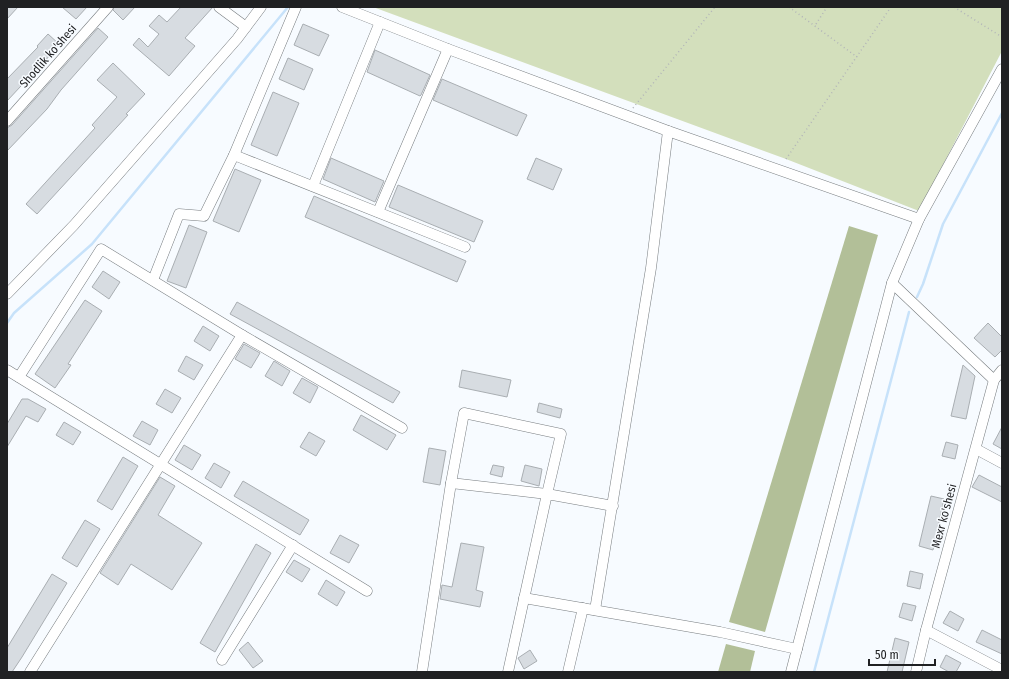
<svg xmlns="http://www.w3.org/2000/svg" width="1009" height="679" font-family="'Fira Sans Condensed',sans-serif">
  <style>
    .green { fill: #d3dfbc }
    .forest { fill: #b2bf98 }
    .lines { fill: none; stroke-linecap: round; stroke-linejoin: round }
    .stream { stroke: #c7e2fa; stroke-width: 2.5 }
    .building { fill: #d7dce1; stroke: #a9aeb2 }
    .minor-casing { stroke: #787d80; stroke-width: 11 }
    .path { stroke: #b2b5b8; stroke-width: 1.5; stroke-dasharray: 1 3; stroke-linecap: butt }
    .minor { stroke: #fff; stroke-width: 10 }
    .labels { text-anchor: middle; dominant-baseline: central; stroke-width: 3; stroke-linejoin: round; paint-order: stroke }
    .street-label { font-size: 12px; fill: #202123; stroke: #f7fbff }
  </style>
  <rect width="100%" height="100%" fill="#f7fbff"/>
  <path class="green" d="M 373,7 L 1002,7 L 1002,51 L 919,211 L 786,159 Z"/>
  <g class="forest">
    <path d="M 849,226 L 878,235 L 765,632 L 729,622 Z"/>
    <path d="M 726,644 L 755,651 L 750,672 L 718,672 Z"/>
  </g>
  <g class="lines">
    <g class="stream">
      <path d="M 917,297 L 923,284 L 943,224 L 1002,113"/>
      <path d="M 7,323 L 14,313 L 92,244 L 288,7"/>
      <path d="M 814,672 L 909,312"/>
    </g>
  </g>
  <g class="building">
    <path d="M 7,7 L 18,7 L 7,19 Z"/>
    <path d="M 62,7 L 87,7 L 76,19 Z"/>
    <path d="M 114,7 L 135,7 L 123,20 L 113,10 Z"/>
    <path d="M 181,7 L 213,7 L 185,38 L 195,46 L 169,76 L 133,45 L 139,38 L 148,47 L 159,34 L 149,26 L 159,15 L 167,22 Z"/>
    <path d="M 303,24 L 329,35 L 319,56 L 294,45 Z"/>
    <path d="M 98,28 L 108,37 L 61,90 L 47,109 L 7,151 L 7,128 L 12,125 Z"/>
    <path d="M 48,34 L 59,44 L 35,73 L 34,72 L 7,101 L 7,79 L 38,47 L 37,46 Z"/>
    <path d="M 375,50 L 430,75 L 421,95 L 420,96 L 367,72 Z"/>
    <path d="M 288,58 L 313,69 L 304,90 L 279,79 Z"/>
    <path d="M 113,63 L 145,94 L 126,114 L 128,115 L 37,214 L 26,204 L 95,128 L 92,125 L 117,97 L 97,80 Z"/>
    <path d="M 442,79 L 527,115 L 517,136 L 433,100 Z"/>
    <path d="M 273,92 L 299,103 L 277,156 L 251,145 Z"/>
    <path d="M 331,158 L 384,181 L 375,202 L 323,179 Z"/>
    <path d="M 536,158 L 562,169 L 553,190 L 527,179 Z"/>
    <path d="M 235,169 L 261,180 L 239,232 L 213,221 Z"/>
    <path d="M 398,185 L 483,221 L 474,242 L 389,207 Z"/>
    <path d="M 314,196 L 466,261 L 457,282 L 305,217 Z"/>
    <path d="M 189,225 L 207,232 L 186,288 L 167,281 Z"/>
    <path d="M 103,271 L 120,282 L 109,299 L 92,287 Z"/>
    <path d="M 85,300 L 102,311 L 68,364 L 71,365 L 55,388 L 35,374 Z"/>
    <path d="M 237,302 L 400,392 L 393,403 L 230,314 Z"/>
    <path d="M 988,323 L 1002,337 L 1002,350 L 995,357 L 974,338 Z"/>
    <path d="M 203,326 L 219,336 L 210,351 L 194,341 Z"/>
    <path d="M 244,344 L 260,353 L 251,368 L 235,359 Z"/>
    <path d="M 186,356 L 203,365 L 194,380 L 178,371 Z"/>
    <path d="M 274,361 L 290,371 L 282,386 L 265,376 Z"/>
    <path d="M 963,365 L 975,376 L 966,419 L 951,416 Z"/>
    <path d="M 462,370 L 511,380 L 507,397 L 459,387 Z"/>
    <path d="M 302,378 L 318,387 L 310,403 L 293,393 Z"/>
    <path d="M 165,389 L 181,398 L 172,413 L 156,404 Z"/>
    <path d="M 22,399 L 28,399 L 46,409 L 38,422 L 26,416 L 7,447 L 7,424 Z"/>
    <path d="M 539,403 L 562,409 L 560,418 L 537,412 Z"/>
    <path d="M 361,415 L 396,435 L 387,450 L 353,430 Z"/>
    <path d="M 142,421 L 158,430 L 150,445 L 133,436 Z"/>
    <path d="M 64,422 L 81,432 L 73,445 L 56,435 Z"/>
    <path d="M 1002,427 L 1002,449 L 993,444 Z"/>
    <path d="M 309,432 L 325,441 L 316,456 L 300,447 Z"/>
    <path d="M 946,442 L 958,445 L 955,459 L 942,456 Z"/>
    <path d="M 184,445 L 201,455 L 192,470 L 175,460 Z"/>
    <path d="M 429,448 L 446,451 L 440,485 L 423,482 Z"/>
    <path d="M 123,457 L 138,466 L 112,510 L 97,501 Z"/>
    <path d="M 214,463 L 230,472 L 221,488 L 205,478 Z"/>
    <path d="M 493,465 L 504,467 L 502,477 L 490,474 Z"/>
    <path d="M 525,465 L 542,469 L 539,486 L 521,481 Z"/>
    <path d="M 979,475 L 1002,487 L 1002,502 L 972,487 Z"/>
    <path d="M 160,477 L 175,486 L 158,515 L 202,543 L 172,590 L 131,564 L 118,585 L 100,573 Z"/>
    <path d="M 243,481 L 309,520 L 300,535 L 234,496 Z"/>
    <path d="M 931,496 L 944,499 L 933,550 L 919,546 Z"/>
    <path d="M 85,520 L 100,529 L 77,567 L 62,558 Z"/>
    <path d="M 340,535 L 359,545 L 349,563 L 330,553 Z"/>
    <path d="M 461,543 L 484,547 L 476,590 L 483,592 L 480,607 L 440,599 L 442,585 L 452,587 Z"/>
    <path d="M 256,544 L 271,553 L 215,652 L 200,643 Z"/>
    <path d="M 294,560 L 310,569 L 302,582 L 286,572 Z"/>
    <path d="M 910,571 L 923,574 L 920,589 L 907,586 Z"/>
    <path d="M 52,574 L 67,583 L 22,657 L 12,672 L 7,672 L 7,648 Z"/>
    <path d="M 326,580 L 345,592 L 337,606 L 318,594 Z"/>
    <path d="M 903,603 L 916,606 L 912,621 L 899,617 Z"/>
    <path d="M 950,611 L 964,619 L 958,631 L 943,623 Z"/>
    <path d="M 982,630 L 1002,640 L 1002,654 L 976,642 Z"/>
    <path d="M 895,638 L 909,642 L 902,672 L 887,672 Z"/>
    <path d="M 248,642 L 263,661 L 253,668 L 239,650 Z"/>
    <path d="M 530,650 L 537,661 L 524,669 L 518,658 Z"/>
    <path d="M 946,655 L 961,663 L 956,672 L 949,672 L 940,667 Z"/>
  </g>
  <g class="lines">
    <defs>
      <g id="minor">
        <path d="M 219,7 L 246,27"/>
        <path d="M 342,7 L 448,49 L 668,131 L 919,219"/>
        <path d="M 7,121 L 108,7"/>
        <path d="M 234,155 L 465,247"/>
        <path d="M 313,186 L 380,22"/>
        <path d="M 378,212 L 448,49"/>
        <path d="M 153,280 L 179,214 L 204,216 L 234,155 L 296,7"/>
        <path d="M 892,283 L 994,380"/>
        <path d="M 7,294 L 74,225 L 237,39 L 261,7"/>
        <path d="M 7,370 L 367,591"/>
        <path d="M 19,377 L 101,249 L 242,335 L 402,428"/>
        <path d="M 464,413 L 561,434 L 547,494 L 451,483 Z"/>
        <path d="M 976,449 L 1002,463"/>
        <path d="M 524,598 L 720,632 L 797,649"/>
        <path d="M 595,610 L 651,268 L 668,131"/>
        <path d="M 926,630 L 1002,670"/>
        <path d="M 222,660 L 293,545"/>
        <path d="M 30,672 L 242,335"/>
        <path d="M 422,672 L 451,483"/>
        <path d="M 508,672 L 547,494 L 613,506"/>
        <path d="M 568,672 L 583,608"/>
        <path d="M 791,672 L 892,283 L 919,219 L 1002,69"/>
        <path d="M 916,672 L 926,630 L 994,380 L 1002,370"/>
      </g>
    </defs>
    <use href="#minor" class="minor-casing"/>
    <g class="path">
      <path d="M 789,7 L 857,57"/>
      <path d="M 954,7 L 1002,37"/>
      <path d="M 816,24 L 827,7"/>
      <path d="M 633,108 L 715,7"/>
      <path d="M 786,159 L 891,7"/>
    </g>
    <use href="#minor" class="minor"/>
  </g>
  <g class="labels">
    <g class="street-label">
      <text transform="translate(48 56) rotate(-49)">Shodlik ko'shesi</text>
      <text transform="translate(944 516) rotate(-75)">Mexr ko'shesi</text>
    </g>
  </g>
  <rect width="1009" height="679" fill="none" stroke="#202123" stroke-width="16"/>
  <path d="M869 659v6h66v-6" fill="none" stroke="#202123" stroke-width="2"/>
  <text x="875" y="659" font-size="12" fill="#202123" stroke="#f7fbff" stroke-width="3" paint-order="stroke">50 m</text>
</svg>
